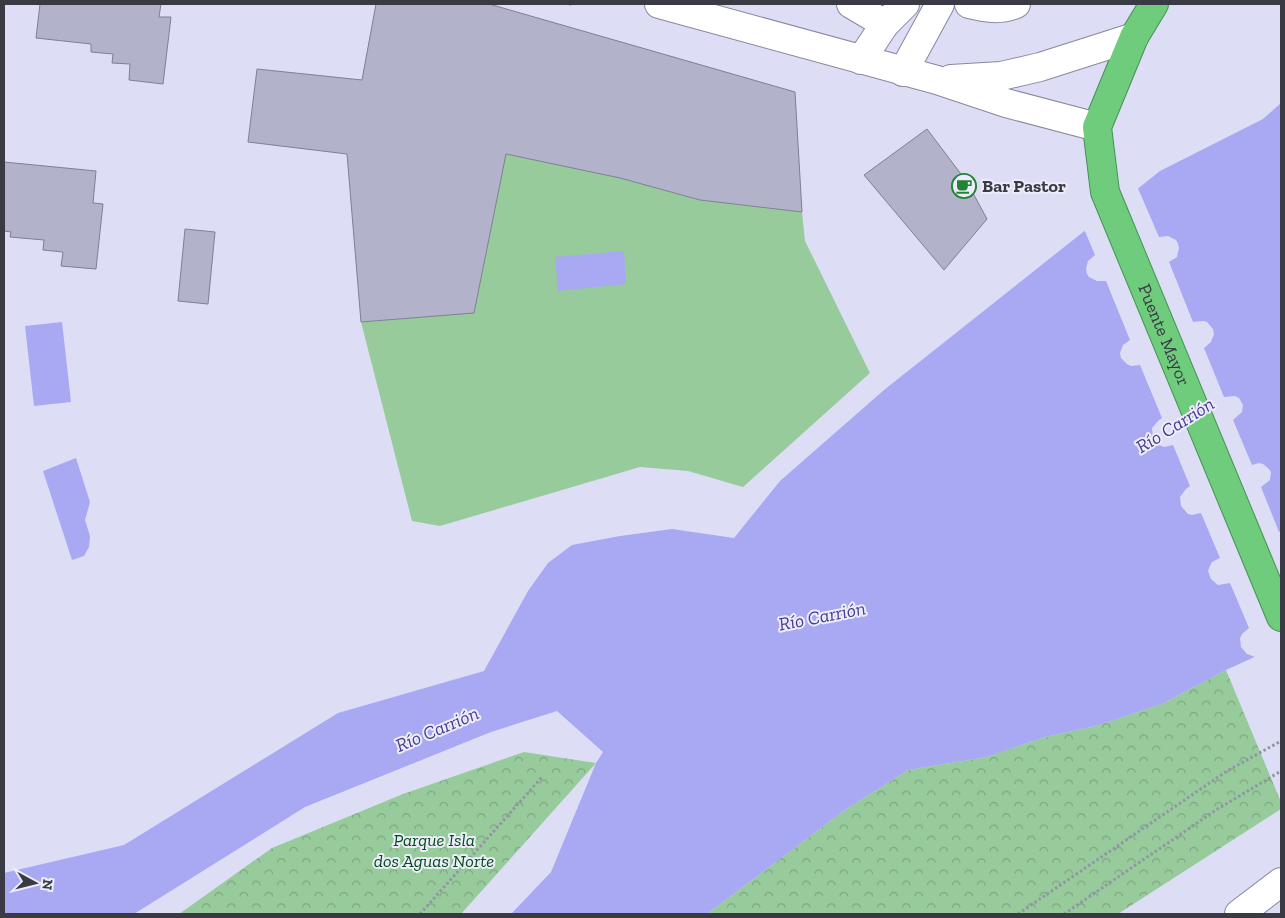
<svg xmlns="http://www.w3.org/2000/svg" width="1285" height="918" font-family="'Zilla Slab',serif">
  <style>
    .grass { fill: #98cb9b }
    .park { fill: url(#park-crowns) }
    .water { fill: #a9a8f3 }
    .pier { fill: #dddef6 }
    .building { fill: #b2b3ca; stroke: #7e7f94 }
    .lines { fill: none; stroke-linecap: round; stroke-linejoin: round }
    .minor-casing { stroke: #87889e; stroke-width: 30 }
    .tertiary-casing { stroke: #87889e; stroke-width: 30 }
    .secondary-casing { stroke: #87889e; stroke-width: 30 }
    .trunk-casing { stroke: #459153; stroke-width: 30 }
    .path { stroke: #9394a6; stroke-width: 3; stroke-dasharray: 2.5 2.5; stroke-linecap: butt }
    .minor { stroke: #fff; stroke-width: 28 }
    .tertiary { stroke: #fff; stroke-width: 28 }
    .secondary { stroke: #fff; stroke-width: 28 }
    .trunk { stroke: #6fcc7c; stroke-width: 28 }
    .labels { text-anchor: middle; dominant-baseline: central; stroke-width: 4; stroke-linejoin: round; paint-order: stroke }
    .poi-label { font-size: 18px; font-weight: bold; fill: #393a43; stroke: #ececfb; text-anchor: start }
    .street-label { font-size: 18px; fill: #393a43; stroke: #ececfb }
    .park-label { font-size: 18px; font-style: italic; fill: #034d15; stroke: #ececfb }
    .water-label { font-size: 19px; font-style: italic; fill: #463b91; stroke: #ececfb }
  </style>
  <defs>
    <pattern id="park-crowns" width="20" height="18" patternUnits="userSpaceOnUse" patternTransform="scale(1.25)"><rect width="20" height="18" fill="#98cb9b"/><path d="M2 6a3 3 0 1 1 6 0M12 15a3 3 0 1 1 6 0" fill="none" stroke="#7da680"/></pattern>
  </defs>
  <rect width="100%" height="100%" fill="#dddef6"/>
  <path class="grass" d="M 472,146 L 620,178 L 700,200 L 802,212 L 805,241 L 870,373 L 743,487 L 688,471 L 640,467 L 440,526 L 412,521 L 361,322 L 474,313 L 499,187 Z"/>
  <g class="park">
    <path d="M 1226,670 L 1281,802 L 1281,809 L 1118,914 L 707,914 L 842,812 L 908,770 L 987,757 L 1045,737 L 1096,726 L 1162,704 Z"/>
    <path d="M 524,752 L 596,763 L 461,914 L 179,914 L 272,848 L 403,794 Z"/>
  </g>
  <g class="water">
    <path d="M 1281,103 L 1281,645 L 1226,670 L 1162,704 L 1096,726 L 1045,737 L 987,757 L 908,770 L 842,812 L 707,914 L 511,914 L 551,872 L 596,763 L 603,752 L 557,711 L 491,732 L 305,807 L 134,914 L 4,914 L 4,873 L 124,845 L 338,713 L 484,671 L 528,591 L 548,563 L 572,545 L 620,536 L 672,529 L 734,538 L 780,481 L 884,390 L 1160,171 L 1263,119 Z"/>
    <path d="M 624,251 L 626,284 L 558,291 L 555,257 Z"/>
    <path d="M 62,322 L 71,402 L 34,406 L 25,326 Z"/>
    <path d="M 76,458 L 90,502 L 85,520 L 90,536 L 89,547 L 84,556 L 72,560 L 43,471 Z"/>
  </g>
  <path class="pier" d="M 1137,186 L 1159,237 L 1168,236 L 1176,240 L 1178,244 L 1179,248 L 1177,257 L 1169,262 L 1193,322 L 1203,321 L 1207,322 L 1213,329 L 1214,334 L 1211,342 L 1204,348 L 1224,397 L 1235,396 L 1239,398 L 1243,405 L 1242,412 L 1233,420 L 1252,465 L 1259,463 L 1263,464 L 1269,469 L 1271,472 L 1270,480 L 1261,487 L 1279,532 L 1281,531 L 1281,647 L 1261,657 L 1260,655 L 1255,657 L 1247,654 L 1241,647 L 1240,638 L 1242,634 L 1249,628 L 1230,583 L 1218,585 L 1211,579 L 1208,571 L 1210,566 L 1212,562 L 1220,558 L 1201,513 L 1192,515 L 1188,514 L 1181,506 L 1180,497 L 1186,489 L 1190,486 L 1173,445 L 1164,447 L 1159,445 L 1153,438 L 1152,428 L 1158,421 L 1162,418 L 1140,365 L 1131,366 L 1127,364 L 1121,358 L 1120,353 L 1123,345 L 1130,340 L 1106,281 L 1097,281 L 1089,277 L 1087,274 L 1086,269 L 1088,261 L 1095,255 L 1084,229 Z"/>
  <g class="building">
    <path d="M 40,4 L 161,4 L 159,17 L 171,17 L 163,84 L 129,80 L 130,64 L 112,63 L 113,54 L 91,52 L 91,44 L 36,38 Z"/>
    <path d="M 376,4 L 489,4 L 795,92 L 802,212 L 700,200 L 620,178 L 506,154 L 474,313 L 361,322 L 347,154 L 248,142 L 257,69 L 362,80 Z"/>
    <path d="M 927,129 L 967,182 L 987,219 L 944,270 L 864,175 Z"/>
    <path d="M 4,162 L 96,171 L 93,203 L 103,204 L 96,269 L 61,266 L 63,252 L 43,250 L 44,240 L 10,237 L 11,232 L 4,231 Z"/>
    <path d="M 185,229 L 215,232 L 208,304 L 178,301 Z"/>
  </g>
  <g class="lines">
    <defs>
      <g id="minor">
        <path d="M 851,4 L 885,24"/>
        <path d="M 969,4 C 985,8 1000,11 1016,4"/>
        <path d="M 861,60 L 885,24 L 905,4"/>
        <path d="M 903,72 L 940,4"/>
      </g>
      <g id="tertiary">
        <path d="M 659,4 L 937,80 L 1006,103 L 1097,127"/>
        <path d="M 951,79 L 1001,76 L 1040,67 L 1134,37"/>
      </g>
      <path id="secondary" d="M 1239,914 L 1281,882"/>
      <g id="trunk">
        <path id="s1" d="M 1154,4 L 1134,37 L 1097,127 L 1105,192 L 1281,617"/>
      </g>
    </defs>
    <use href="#minor" class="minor-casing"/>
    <use href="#tertiary" class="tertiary-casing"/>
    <use href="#secondary" class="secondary-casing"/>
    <use href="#trunk" class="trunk-casing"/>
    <g class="path">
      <path d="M 569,4 L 572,4"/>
      <path d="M 420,914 L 543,776"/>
      <path d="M 1018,914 L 1227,771 L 1281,741"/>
      <path d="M 1064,914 L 1216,810 L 1281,771"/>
    </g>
    <use href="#minor" class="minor"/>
    <use href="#tertiary" class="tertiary"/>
    <use href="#secondary" class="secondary"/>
    <use href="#trunk" class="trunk"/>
  </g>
  <defs>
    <symbol id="cafe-ring" viewBox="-11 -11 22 22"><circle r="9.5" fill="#ececfb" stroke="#238234" stroke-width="1.5"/><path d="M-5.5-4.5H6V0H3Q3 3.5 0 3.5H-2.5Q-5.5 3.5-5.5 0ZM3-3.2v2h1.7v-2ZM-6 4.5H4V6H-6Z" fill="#238234"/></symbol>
  </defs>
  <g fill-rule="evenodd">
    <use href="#cafe-ring" x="950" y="172" width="28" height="28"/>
  </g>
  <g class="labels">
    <g class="poi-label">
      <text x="982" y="186">Bar Pastor</text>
    </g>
    <g class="street-label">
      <text stroke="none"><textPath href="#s1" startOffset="356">Puente Mayor</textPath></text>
    </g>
    <g class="park-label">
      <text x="434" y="840">Parque Isla<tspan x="434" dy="21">dos Aguas Norte</tspan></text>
    </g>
    <g class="water-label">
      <text transform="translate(1175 425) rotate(-32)">Río Carrión</text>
      <text transform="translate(822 616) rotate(-11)">Río Carrión</text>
      <text transform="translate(437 729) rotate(-23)">Río Carrión</text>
    </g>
  </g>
  <rect width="1285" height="918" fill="none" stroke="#393a43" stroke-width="10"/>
  <g transform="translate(35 883) rotate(97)" stroke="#ececfb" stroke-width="4" paint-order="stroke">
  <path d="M0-4L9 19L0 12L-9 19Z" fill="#393a43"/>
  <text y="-8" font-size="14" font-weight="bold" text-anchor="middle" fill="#393a43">N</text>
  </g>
</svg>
